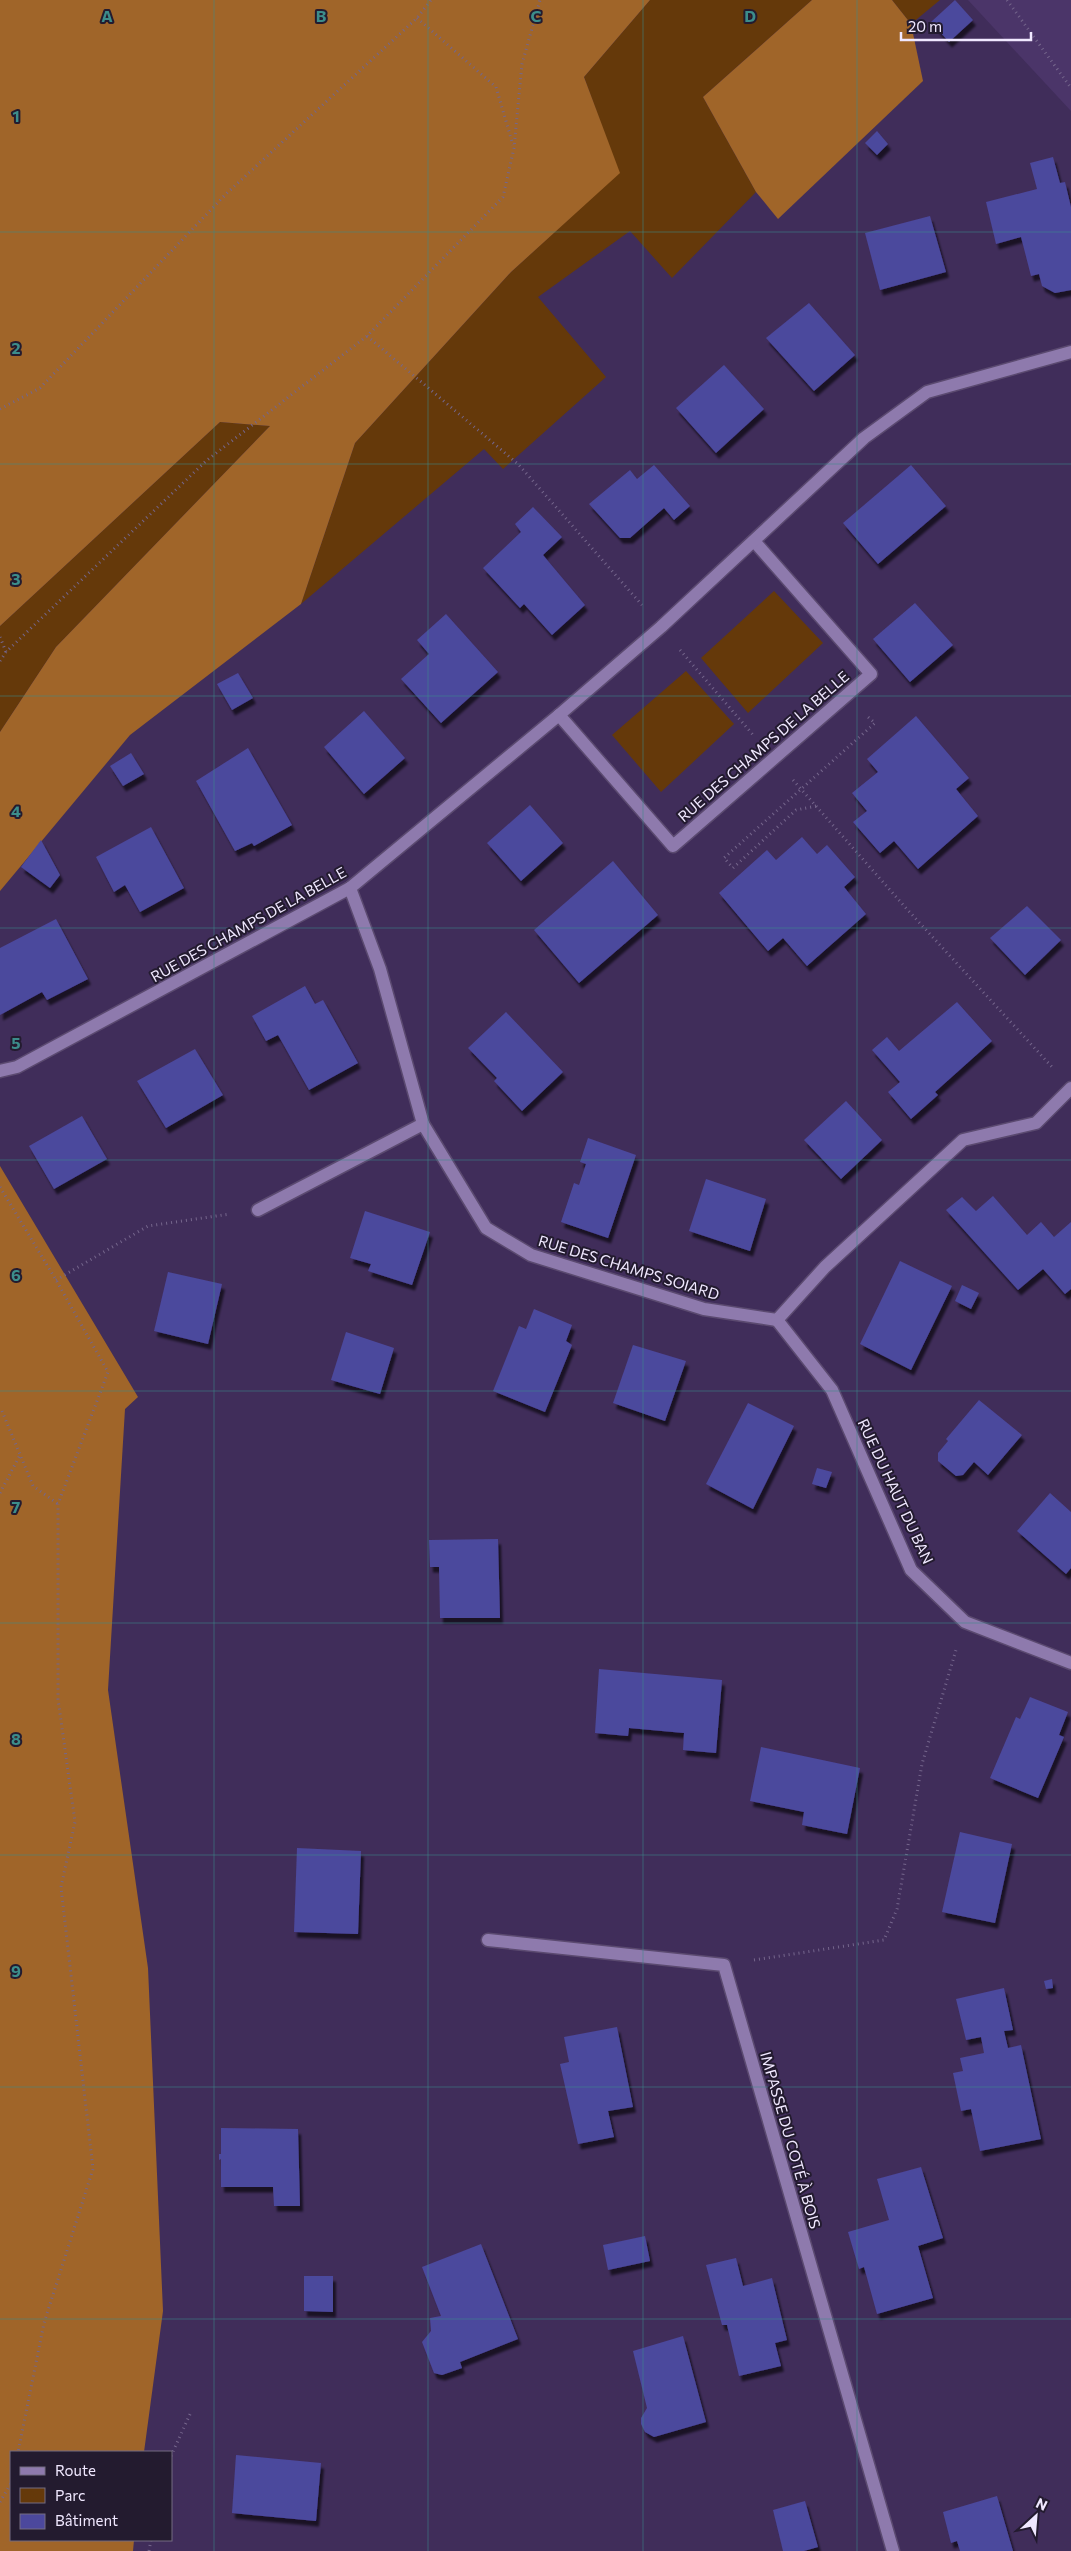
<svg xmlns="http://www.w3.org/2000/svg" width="1071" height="2551" font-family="Commissioner,sans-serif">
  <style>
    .built { fill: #4b3569 }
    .green { fill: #65390a }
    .forest { fill: #a06529 }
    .building { fill: #4c489d; filter: url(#shadow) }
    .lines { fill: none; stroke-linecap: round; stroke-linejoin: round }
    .street-casing { stroke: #5b4a70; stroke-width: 15 }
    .path { stroke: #75668c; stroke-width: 3; stroke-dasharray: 1 4; stroke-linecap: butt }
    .street { stroke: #8e7aad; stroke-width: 12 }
    .grid { fill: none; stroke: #3c8d8b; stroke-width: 1; stroke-opacity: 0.55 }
    .labels { text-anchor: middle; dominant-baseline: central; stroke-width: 4; stroke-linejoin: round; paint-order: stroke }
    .street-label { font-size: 15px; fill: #f0e8ff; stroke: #231b2f }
    .grid-label { font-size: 16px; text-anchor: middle; font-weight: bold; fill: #3c8d8b; stroke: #231b2f; stroke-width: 4; stroke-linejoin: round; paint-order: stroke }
  </style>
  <defs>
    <filter id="shadow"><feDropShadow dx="3" dy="5.5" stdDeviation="1" flood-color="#0009"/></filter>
  </defs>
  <rect width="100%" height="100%" fill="#402d5a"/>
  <path class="built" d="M 968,0 L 1071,0 L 1071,111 Z"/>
  <g class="green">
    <path d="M 650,0 L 812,0 L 703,97 L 756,192 L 672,278 L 630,231 L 538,297 L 606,377 L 503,469 L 484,449 L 301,604 L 355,443 L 511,272 L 619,173 L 584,77 Z"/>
    <path d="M 892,0 L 940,0 L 911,24 Z"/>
    <path d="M 220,422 L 270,426 L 56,647 L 0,732 L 0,626 Z"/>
    <path d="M 774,591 L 823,643 L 748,713 L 701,658 Z"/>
    <path d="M 686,671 L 734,724 L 661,792 L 612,735 Z"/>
  </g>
  <g class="forest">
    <path d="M 0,0 L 650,0 L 584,77 L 620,173 L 511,272 L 355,443 L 301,604 L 130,735 L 0,891 L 0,732 L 56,647 L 270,426 L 220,422 L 0,626 Z"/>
    <path d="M 812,0 L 892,0 L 911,24 L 923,81 L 778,219 L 756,192 L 703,97 Z"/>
    <path d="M 0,1166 L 138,1397 L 125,1409 L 108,1690 L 148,1968 L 163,2311 L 144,2452 L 11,2452 L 11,2540 L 134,2540 L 133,2551 L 0,2551 Z"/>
  </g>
  <g class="building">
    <path d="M 955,0 L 973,20 L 949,42 L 931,22 Z"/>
    <path d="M 877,131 L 888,144 L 877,155 L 865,143 Z"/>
    <path d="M 1053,157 L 1060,183 L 1065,182 L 1071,207 L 1071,290 L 1055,293 L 1042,286 L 1039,274 L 1031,276 L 1021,237 L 996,244 L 986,202 L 1037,189 L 1030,163 Z"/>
    <path d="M 930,216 L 946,272 L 880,290 L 865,233 Z"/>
    <path d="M 809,303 L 855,355 L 814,391 L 766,338 Z"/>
    <path d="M 724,365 L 764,409 L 716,453 L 676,408 Z"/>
    <path d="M 654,465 L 690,506 L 674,520 L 664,508 L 630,538 L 620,538 L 589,504 L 630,470 L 637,479 Z"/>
    <path d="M 911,465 L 946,506 L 878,564 L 843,523 Z"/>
    <path d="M 533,507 L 562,537 L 543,555 L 585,605 L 552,635 L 524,604 L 520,608 L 483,568 L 521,532 L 515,524 Z"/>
    <path d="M 915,603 L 953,645 L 910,682 L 873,639 Z"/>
    <path d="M 446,614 L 498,672 L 441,723 L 401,679 L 429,654 L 417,640 Z"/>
    <path d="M 238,673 L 253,698 L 232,710 L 217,684 Z"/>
    <path d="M 364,711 L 405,758 L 364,794 L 324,747 Z"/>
    <path d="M 916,716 L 969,778 L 956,789 L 978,816 L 918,869 L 894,841 L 880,853 L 853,822 L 867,811 L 852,793 L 878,772 L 867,759 Z"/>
    <path d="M 248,748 L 292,825 L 254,846 L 252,843 L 235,851 L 196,781 Z"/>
    <path d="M 131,753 L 144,774 L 123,786 L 110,766 Z"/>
    <path d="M 530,805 L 563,843 L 521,881 L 487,843 Z"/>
    <path d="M 151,827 L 184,888 L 140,912 L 125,885 L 114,892 L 96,857 Z"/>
    <path d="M 802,837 L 817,854 L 827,845 L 855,877 L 844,887 L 866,914 L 807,966 L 783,938 L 768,951 L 719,893 L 767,850 L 776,860 Z"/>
    <path d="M 41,840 L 60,875 L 50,888 L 21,867 Z"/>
    <path d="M 613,861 L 658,915 L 579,983 L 534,930 Z"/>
    <path d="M 1027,906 L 1061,940 L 1025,975 L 990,938 Z"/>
    <path d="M 56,919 L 88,979 L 47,1000 L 42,992 L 0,1015 L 0,948 Z"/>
    <path d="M 305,986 L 315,1004 L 323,1000 L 358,1063 L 309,1090 L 278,1035 L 266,1041 L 252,1016 Z"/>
    <path d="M 957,1002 L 992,1041 L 935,1092 L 938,1095 L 911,1119 L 888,1092 L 900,1082 L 872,1050 L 887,1037 L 899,1051 Z"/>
    <path d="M 506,1012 L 563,1072 L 522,1111 L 494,1081 L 497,1078 L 468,1048 Z"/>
    <path d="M 195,1049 L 223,1095 L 166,1128 L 137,1081 Z"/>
    <path d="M 846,1101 L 882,1140 L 841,1179 L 804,1140 Z"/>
    <path d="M 82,1116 L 107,1159 L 54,1189 L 29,1146 Z"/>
    <path d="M 588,1138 L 636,1155 L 608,1238 L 561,1222 L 574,1183 L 579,1185 L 586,1164 L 580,1162 Z"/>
    <path d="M 706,1179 L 766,1199 L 750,1251 L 689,1231 Z"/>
    <path d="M 993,1196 L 1027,1235 L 1041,1222 L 1054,1237 L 1071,1222 L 1071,1289 L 1065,1294 L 1043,1269 L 1018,1290 L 946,1210 L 962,1197 L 976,1211 Z"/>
    <path d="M 365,1211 L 430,1232 L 412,1285 L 368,1271 L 371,1264 L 350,1258 Z"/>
    <path d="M 900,1261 L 952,1286 L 911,1370 L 860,1344 Z"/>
    <path d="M 168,1272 L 222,1284 L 208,1344 L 154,1331 Z"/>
    <path d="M 962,1285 L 979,1293 L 971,1309 L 955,1301 Z"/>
    <path d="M 534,1309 L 572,1325 L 566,1341 L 572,1345 L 545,1412 L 493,1391 L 519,1326 L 526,1329 Z"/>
    <path d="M 346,1332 L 394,1348 L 380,1394 L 331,1380 Z"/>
    <path d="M 633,1345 L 686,1361 L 665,1421 L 613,1403 Z"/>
    <path d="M 979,1400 L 1022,1435 L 988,1475 L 974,1462 L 963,1475 L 956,1476 L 938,1461 L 938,1453 L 948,1441 L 946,1439 Z"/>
    <path d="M 748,1403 L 794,1426 L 753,1509 L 706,1484 Z"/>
    <path d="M 817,1468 L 832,1472 L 826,1488 L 812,1484 Z"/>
    <path d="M 1050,1493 L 1071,1512 L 1071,1568 L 1066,1574 L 1017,1531 Z"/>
    <path d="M 498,1539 L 500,1618 L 440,1618 L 439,1567 L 430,1567 L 429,1540 Z"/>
    <path d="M 599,1669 L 722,1680 L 716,1753 L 683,1750 L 684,1733 L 629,1728 L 628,1736 L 595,1733 Z"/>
    <path d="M 1030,1697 L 1068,1712 L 1059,1735 L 1064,1737 L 1038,1798 L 990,1778 L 1016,1717 L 1020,1719 Z"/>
    <path d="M 761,1747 L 860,1768 L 847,1834 L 802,1825 L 804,1812 L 750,1801 Z"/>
    <path d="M 960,1832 L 1012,1844 L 995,1923 L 942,1912 Z"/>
    <path d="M 297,1848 L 361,1851 L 358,1934 L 294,1932 Z"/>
    <path d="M 1052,1979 L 1053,1988 L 1046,1989 L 1044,1981 Z"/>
    <path d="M 1004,1988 L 1013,2030 L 1004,2031 L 1008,2048 L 1021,2045 L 1041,2139 L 980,2151 L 971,2109 L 961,2111 L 953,2073 L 963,2071 L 960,2058 L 984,2053 L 981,2037 L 966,2040 L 956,1999 Z"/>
    <path d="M 617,2027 L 633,2107 L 608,2111 L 614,2137 L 578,2144 L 560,2064 L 569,2062 L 564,2037 Z"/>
    <path d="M 221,2128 L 298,2129 L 300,2206 L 274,2206 L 273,2187 L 221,2187 L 221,2159 L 219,2160 L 219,2154 L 221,2154 Z"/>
    <path d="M 921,2167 L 943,2238 L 918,2246 L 933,2298 L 877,2314 L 864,2267 L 859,2269 L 848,2232 L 889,2220 L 877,2179 Z"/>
    <path d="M 645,2236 L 650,2261 L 608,2270 L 603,2245 Z"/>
    <path d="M 481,2244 L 518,2339 L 460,2362 L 462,2368 L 442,2375 L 434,2373 L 422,2342 L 431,2331 L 430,2318 L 441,2316 L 422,2267 Z"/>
    <path d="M 736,2258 L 743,2286 L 772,2278 L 787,2340 L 775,2343 L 781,2366 L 739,2376 L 727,2325 L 722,2325 L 706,2265 Z"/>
    <path d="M 304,2276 L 333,2276 L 333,2312 L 304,2311 Z"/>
    <path d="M 683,2336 L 706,2422 L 654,2437 L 645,2432 L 641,2424 L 641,2418 L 647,2408 L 633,2351 Z"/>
    <path d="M 236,2455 L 321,2463 L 316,2521 L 232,2513 Z"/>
    <path d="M 997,2496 L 1013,2551 L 960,2551 L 957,2541 L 951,2543 L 943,2512 Z"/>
    <path d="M 805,2501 L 818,2547 L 804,2551 L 783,2551 L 773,2510 Z"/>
  </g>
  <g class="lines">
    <defs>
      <g id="street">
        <path d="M 559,715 L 673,846 L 871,674 L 754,541"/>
        <path d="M 350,888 L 380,969 L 423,1124 L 486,1228 L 531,1255 L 704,1309 L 777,1320 L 825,1267 L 963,1140 L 1036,1123 L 1071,1088"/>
        <path d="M 0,1071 L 17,1067 L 350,888 L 559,715 L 661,627 L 864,438 L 927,392 L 1071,352"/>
        <path d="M 258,1210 L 423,1124"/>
        <path d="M 777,1320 L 832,1390 L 911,1570 L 965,1622 L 1071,1663"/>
        <path d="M 488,1940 L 724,1965 L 893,2551"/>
      </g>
    </defs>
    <use href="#street" class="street-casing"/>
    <g class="path">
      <path d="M 1007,0 L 1071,88"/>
      <path d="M 417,18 L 496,87 L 513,145"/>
      <path d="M 367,336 L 518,464 L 642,605"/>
      <path d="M 0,409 L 40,388 L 227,193 L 417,18 L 431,0"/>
      <path d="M 0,637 L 6,652"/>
      <path d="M 680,650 L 754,736"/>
      <path d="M 0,661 L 6,652 L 206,461 L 367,336 L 503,197 L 514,148 L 522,64 L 540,0"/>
      <path d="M 793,780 L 905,907 L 1052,1067"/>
      <path d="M 816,806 L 796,810 L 733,868 L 724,858 L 875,723 L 868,717"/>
      <path d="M 0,1187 L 56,1280 L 108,1372 L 58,1504 L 58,1699 L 75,1822 L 61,1887 L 93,2169 L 44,2323 L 18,2452"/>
      <path d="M 56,1280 L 148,1226 L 230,1214"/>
      <path d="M 2,1411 L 33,1486 L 58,1504"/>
      <path d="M 0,1493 L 20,1455"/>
      <path d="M 754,1960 L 884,1940 L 897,1909 L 922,1764 L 956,1650"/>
      <path d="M 171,2456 L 191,2412"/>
      <path d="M 0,2502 L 11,2483"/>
      <path d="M 149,2551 L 151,2540"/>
    </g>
    <use href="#street" class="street"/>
  </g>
  <path class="grid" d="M 214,0 L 214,2551M 428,0 L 428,2551M 643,0 L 643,2551M 857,0 L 857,2551M 0,232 L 1071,232M 0,464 L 1071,464M 0,696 L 1071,696M 0,928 L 1071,928M 0,1160 L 1071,1160M 0,1391 L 1071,1391M 0,1623 L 1071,1623M 0,1855 L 1071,1855M 0,2087 L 1071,2087M 0,2319 L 1071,2319"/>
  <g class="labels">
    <g class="street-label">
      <text transform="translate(763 746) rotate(-41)">RUE DES CHAMPS DE LA BELLE</text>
      <text transform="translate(248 924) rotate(-29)">RUE DES CHAMPS DE LA BELLE</text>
      <text transform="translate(629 1267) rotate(17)">RUE DES CHAMPS SOIARD</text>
      <text transform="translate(896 1491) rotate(65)">RUE DU HAUT DU BAN</text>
      <text transform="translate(791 2140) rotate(74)">IMPASSE DU COTÉ À BOIS</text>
    </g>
  </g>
  <g class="grid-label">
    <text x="107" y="22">A</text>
    <text x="321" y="22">B</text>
    <text x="536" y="22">C</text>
    <text x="750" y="22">D</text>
    <text x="16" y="122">1</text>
    <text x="16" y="354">2</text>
    <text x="16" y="585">3</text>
    <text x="16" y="817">4</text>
    <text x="16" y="1049">5</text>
    <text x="16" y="1281">6</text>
    <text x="16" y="1513">7</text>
    <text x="16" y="1745">8</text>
    <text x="16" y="1977">9</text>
  </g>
  <rect x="10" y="2451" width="162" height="90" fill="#231b2f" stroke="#756d82"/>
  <rect x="20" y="2467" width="25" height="8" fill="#8e7aad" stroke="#756d82"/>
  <text x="55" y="2476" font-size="15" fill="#f0e8ff">Route</text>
  <rect x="20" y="2488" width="25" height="15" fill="#65390a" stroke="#756d82"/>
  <text x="55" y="2501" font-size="15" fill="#f0e8ff">Parc</text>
  <rect x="20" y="2514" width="25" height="15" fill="#4c489d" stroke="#756d82"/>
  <text x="55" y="2526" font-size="15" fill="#f0e8ff">Bâtiment</text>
  <g transform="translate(1036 2516) rotate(26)" stroke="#231b2f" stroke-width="4" paint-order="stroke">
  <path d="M0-4L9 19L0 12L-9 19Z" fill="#f0e8ff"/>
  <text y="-8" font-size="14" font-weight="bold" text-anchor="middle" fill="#f0e8ff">N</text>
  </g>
  <path d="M901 32v8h130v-8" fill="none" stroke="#f0e8ff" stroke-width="2.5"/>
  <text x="908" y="32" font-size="15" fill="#f0e8ff" stroke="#231b2f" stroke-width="4" paint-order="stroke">20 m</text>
</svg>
